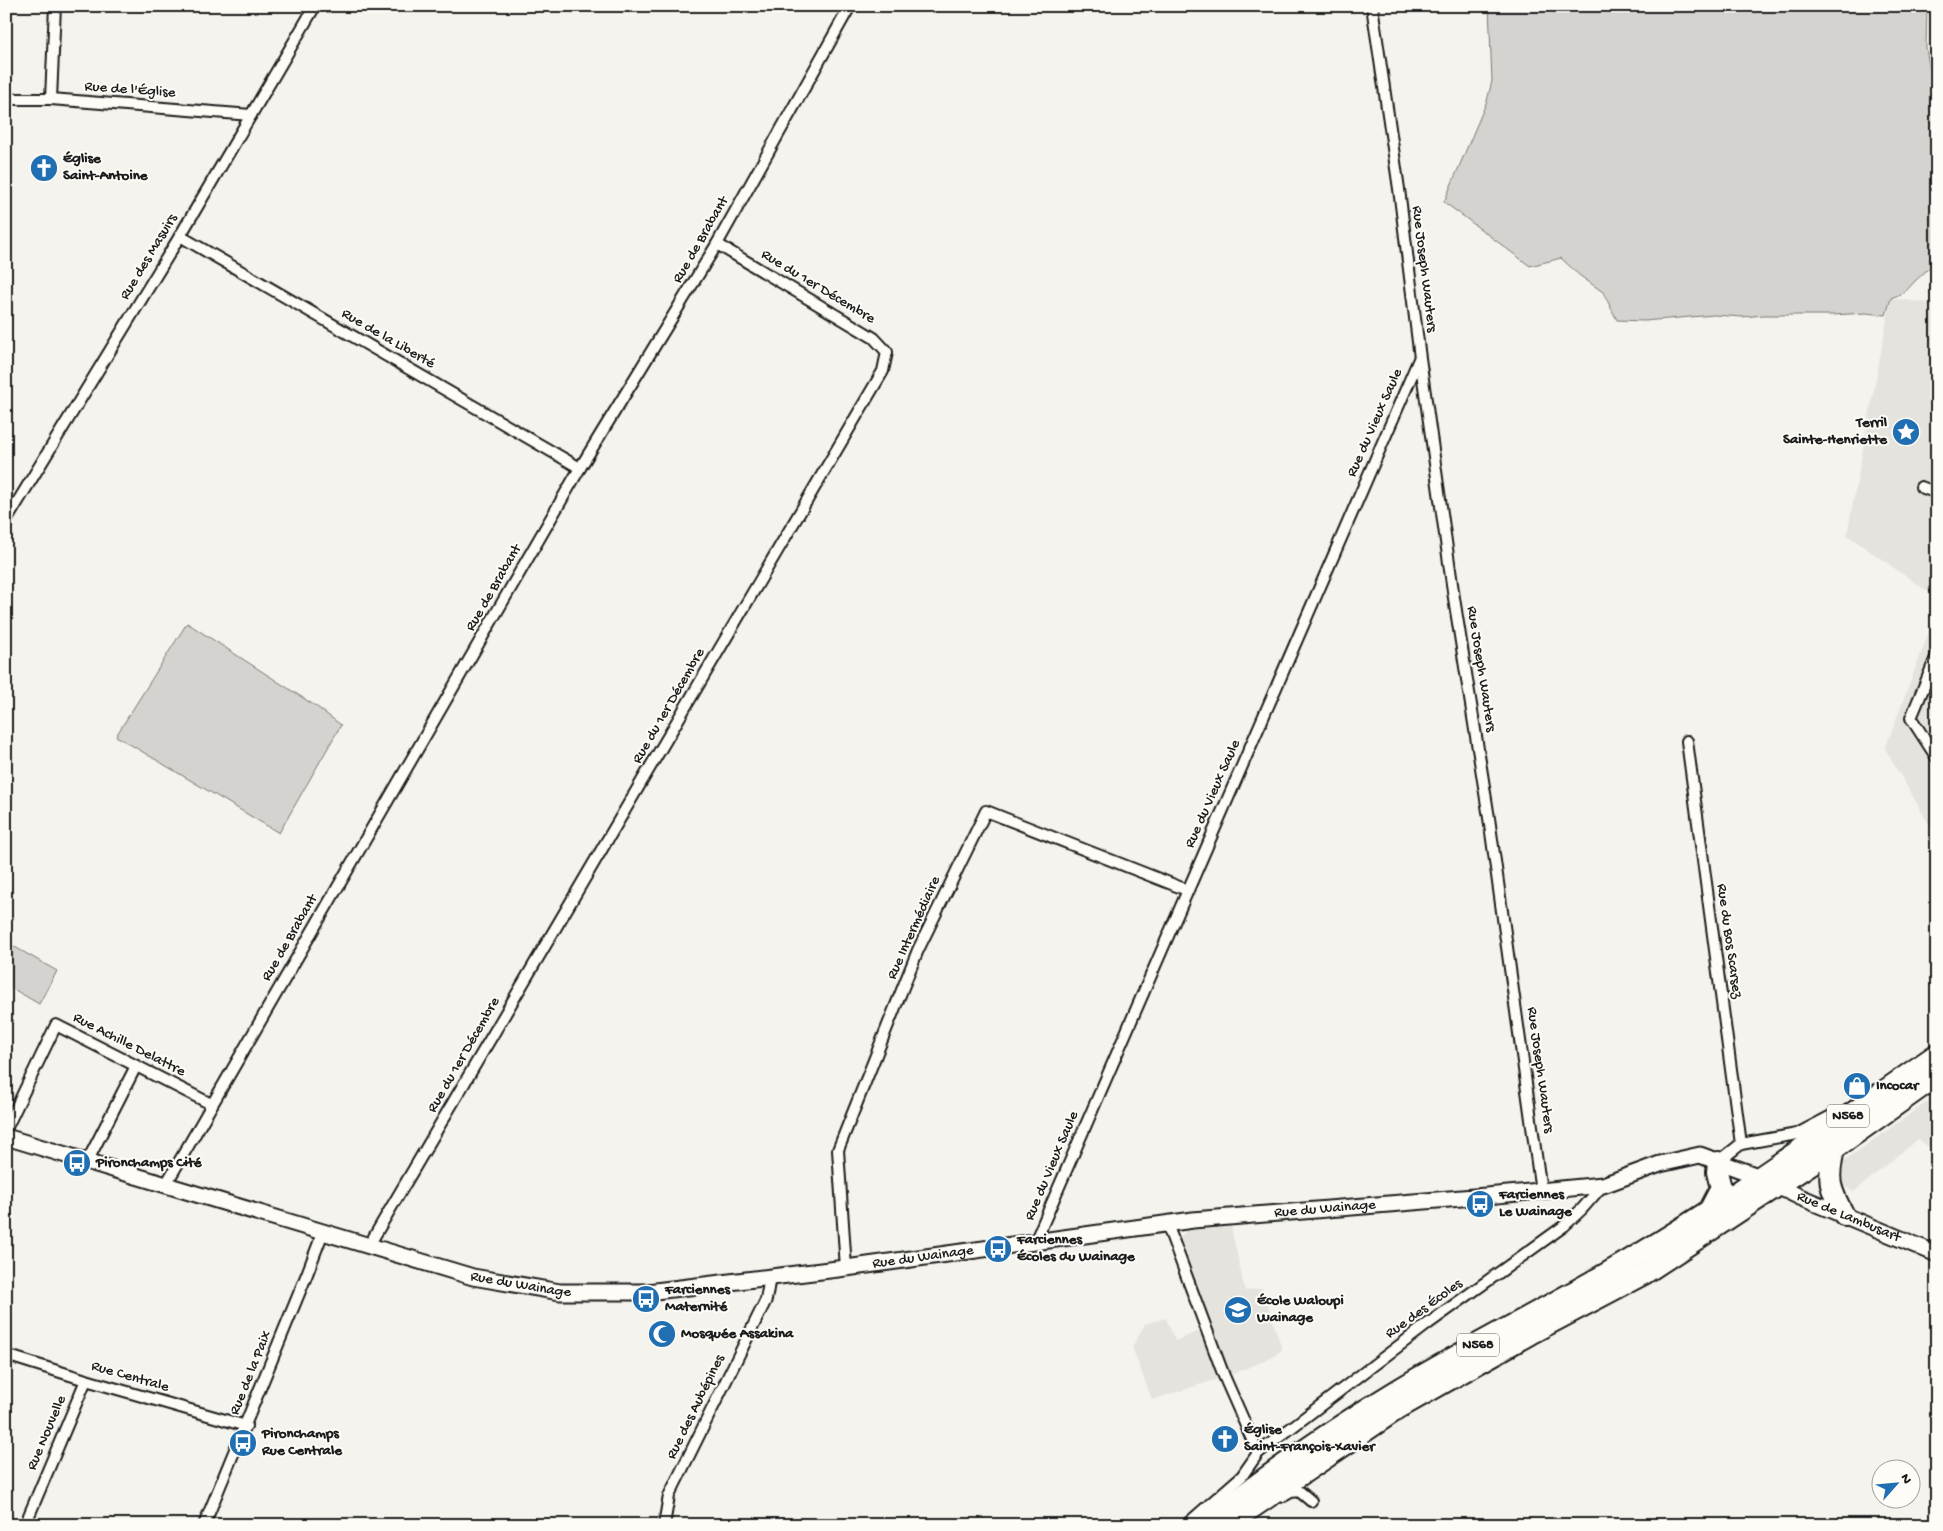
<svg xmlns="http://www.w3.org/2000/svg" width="1943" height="1531" font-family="'Gochi Hand',sans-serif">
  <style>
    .built { fill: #e4e3de }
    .green { fill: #d4d3cf; stroke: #787876 }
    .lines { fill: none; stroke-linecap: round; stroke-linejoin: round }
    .street-casing { stroke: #1c1c1c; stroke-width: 14 }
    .secondary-casing { stroke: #1c1c1c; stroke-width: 19 }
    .highway-casing { stroke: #1c1c1c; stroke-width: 24 }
    .street { stroke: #fdfcf7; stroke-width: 10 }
    .secondary { stroke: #fdfcf7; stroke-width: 15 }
    .highway { stroke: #fdfcf7; stroke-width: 20 }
    .labels { text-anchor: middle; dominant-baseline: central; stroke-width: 4; stroke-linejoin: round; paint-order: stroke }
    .shield { fill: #fdfcf7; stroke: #605f5e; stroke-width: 1 }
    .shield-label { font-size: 14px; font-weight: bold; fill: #1c1c1c }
    .street-label { font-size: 15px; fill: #1c1c1c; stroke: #fdfcf7 }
    .poi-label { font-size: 15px; font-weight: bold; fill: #1c1c1c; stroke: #fdfcf7; text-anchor: start }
  </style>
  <rect width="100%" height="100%" fill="#f4f3ee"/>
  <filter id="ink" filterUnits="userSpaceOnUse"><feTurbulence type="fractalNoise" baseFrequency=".02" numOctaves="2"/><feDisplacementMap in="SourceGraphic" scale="10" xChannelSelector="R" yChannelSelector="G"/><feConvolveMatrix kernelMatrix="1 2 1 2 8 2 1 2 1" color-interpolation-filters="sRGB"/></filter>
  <g filter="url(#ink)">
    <g class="built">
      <path d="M 1891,298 L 1937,304 L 1937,598 L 1847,535 Z"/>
      <path d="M 1937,611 L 1937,838 L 1885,749 Z"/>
      <path d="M 1937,1095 L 1937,1153 L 1918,1139 L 1855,1191 L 1821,1177 Z"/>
      <path d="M 1231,1227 L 1245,1291 L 1263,1288 L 1282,1350 L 1271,1358 L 1233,1374 L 1152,1400 L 1132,1347 L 1145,1324 L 1166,1318 L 1175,1341 L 1212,1326 L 1177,1242 L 1187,1230 Z"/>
    </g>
    <g class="green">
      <path d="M 1489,6 L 1927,6 L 1926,48 L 1931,78 L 1935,135 L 1931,162 L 1937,188 L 1937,261 L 1915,281 L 1905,292 L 1891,298 L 1886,315 L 1866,313 L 1833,315 L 1764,315 L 1742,317 L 1714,315 L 1644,321 L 1617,320 L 1603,292 L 1579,275 L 1561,258 L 1530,266 L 1444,202 L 1487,101 L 1492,81 Z"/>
      <path d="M 187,623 L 317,707 L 341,725 L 279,833 L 116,736 Z"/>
      <path d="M 6,942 L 57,971 L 39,1004 L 10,987 L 6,993 Z"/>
    </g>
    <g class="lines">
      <defs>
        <g id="street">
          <path d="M 1372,6 L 1399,189 L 1420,358 L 1454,598 L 1489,818 L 1541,1191"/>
          <path d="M 6,99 L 51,99 L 251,115"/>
          <path d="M 51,99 L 55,6"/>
          <path d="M 180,236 L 580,468"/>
          <path d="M 1921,487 L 1937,493"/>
          <path d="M 6,521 L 180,236 L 315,6"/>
          <path d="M 1937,655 L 1911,718 L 1937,758"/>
          <path d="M 1687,741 L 1741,1144"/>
          <path d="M 6,1129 L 56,1025 L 211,1104"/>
          <path d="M 87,1162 L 136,1066"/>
          <path d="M 1718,1162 L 1741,1144 L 1797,1134 L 1837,1113"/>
          <path d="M 165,1186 L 580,468 L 717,244 L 849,8 L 847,6"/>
          <path d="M 1167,1224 L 1224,1376 L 1258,1453"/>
          <path d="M 1035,1242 L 1419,359"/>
          <path d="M 368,1247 L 883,371 L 887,352 L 874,338 L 717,244"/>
          <path d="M 846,1268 L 838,1150 L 918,950 L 986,811 L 1187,890"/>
          <path d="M 6,1355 L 86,1380 L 246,1426"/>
          <path d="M 1284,1496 L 1291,1492 L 1299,1491 L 1311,1501"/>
          <path d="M 25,1525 L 86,1380"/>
          <path d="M 204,1525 L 307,1274 L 323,1232"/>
          <path d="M 664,1525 L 669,1496 L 766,1300 L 770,1277"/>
          <path d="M 1186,1525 L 1242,1476 L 1258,1453 L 1429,1323 L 1564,1226 L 1582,1209 L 1603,1185"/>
        </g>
        <g id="secondary">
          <path id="s1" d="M 6,1137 L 473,1277 L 560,1292 L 647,1292 L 846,1268 L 1193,1220 L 1486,1196 L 1603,1185 L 1660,1164 L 1700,1155 L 1752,1174 L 1800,1197 L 1937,1254"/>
        </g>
        <g id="highway">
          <path d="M 1834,1149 C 1827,1180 1829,1188 1844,1215"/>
          <path d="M 1709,1211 L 1721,1188 L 1717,1172 L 1718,1162"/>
          <path d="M 1204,1525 C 1263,1478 1326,1433 1391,1394 C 1469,1346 1552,1306 1631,1259 C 1737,1196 1836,1124 1937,1054"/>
          <path d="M 1227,1525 L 1399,1408 L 1530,1334 L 1644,1274 L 1834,1149 L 1937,1076"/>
        </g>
      </defs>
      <use href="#street" class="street-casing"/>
      <use href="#secondary" class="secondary-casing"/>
      <use href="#highway" class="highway-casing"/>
      <use href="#street" class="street"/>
      <use href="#secondary" class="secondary"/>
      <use href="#highway" class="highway"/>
    </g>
  </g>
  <defs>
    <symbol id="church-disc" viewBox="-11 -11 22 22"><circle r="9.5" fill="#1f6fb2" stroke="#fdfcf7"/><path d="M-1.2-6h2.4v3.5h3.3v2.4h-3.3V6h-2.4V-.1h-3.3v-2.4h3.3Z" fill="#fff"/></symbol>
    <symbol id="sight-disc" viewBox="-11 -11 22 22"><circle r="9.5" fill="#1f6fb2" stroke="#fdfcf7"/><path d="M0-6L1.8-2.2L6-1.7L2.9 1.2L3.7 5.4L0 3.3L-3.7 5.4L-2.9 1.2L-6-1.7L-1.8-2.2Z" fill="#fff"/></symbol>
    <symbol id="shop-disc" viewBox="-11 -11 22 22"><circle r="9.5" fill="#1f6fb2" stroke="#fdfcf7"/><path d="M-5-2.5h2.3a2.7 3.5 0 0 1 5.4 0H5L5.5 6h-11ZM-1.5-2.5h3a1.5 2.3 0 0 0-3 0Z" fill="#fff"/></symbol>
    <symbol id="bus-disc" viewBox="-11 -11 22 22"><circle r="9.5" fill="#1f6fb2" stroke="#fdfcf7"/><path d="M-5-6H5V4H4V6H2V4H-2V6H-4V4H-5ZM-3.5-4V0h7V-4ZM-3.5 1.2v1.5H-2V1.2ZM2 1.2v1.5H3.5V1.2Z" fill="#fff"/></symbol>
    <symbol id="school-disc" viewBox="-11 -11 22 22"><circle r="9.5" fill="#1f6fb2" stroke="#fdfcf7"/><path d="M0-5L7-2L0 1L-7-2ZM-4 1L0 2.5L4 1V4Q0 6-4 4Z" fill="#fff"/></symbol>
    <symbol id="mosque-disc" viewBox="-11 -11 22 22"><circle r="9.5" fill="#1f6fb2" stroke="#fdfcf7"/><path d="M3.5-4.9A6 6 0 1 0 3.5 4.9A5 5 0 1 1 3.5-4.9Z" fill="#fff"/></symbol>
  </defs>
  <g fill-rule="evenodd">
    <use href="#church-disc" x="28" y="152" width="32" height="32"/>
    <use href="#sight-disc" x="1890" y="416" width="32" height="32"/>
    <use href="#shop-disc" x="1841" y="1070" width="32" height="32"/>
    <use href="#bus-disc" x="61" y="1147" width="32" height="32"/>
    <use href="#bus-disc" x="1464" y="1188" width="32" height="32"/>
    <use href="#bus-disc" x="982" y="1233" width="32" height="32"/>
    <use href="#bus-disc" x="630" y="1283" width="32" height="32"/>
    <use href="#school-disc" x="1222" y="1294" width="32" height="32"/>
    <use href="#mosque-disc" x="646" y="1318" width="32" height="32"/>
    <use href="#church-disc" x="1209" y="1423" width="32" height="32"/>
    <use href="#bus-disc" x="227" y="1427" width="32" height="32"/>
  </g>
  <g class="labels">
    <g class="shield">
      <rect x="1827" y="1104.5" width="42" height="23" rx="4"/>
      <rect x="1457" y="1333.5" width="42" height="23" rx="4"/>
    </g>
    <g class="shield-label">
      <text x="1848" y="1116">N568</text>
      <text x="1478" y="1345">N568</text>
    </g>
    <g class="street-label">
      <text transform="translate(130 90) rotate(4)">Rue de l'Église</text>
      <text transform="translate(701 240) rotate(-60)">Rue de Brabant</text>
      <text transform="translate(149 257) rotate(-59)">Rue des Masuirs</text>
      <text transform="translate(1424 269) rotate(83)">Rue Joseph Wauters</text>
      <text transform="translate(818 287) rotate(31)">Rue du 1er Décembre</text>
      <text transform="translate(388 339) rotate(30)">Rue de la Liberté</text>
      <text transform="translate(1375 423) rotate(-66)">Rue du Vieux Saule</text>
      <text transform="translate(494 588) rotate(-60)">Rue de Brabant</text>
      <text transform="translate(1481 669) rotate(81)">Rue Joseph Wauters</text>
      <text transform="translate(669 706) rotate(-60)">Rue du 1er Décembre</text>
      <text transform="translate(1213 794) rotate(-66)">Rue du Vieux Saule</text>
      <text transform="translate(914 928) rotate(-66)">Rue Intermédiaire</text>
      <text transform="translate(290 938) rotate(-60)">Rue de Brabant</text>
      <text transform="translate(1729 941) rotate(82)">Rue du Bos Scarsez</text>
      <text transform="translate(129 1045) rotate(27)">Rue Achille Delattre</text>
      <text transform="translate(464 1055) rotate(-60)">Rue du 1er Décembre</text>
      <text transform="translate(1540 1070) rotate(82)">Rue Joseph Wauters</text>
      <text transform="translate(1052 1166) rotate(-67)">Rue du Vieux Saule</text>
      <text stroke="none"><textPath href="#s1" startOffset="1346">Rue du Wainage</textPath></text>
      <text stroke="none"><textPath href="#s1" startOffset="1888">Rue de Lambusart</textPath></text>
      <text stroke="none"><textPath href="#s1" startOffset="941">Rue du Wainage</textPath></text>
      <text stroke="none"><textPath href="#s1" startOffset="536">Rue du Wainage</textPath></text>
      <text transform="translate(1424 1309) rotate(-36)">Rue des Écoles</text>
      <text transform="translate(251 1373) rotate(-68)">Rue de la Paix</text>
      <text transform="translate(130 1377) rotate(16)">Rue Centrale</text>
      <text transform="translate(696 1407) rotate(-64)">Rue des Aubépines</text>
      <text transform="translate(47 1433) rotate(-67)">Rue Nouvelle</text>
    </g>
    <g class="poi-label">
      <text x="63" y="159">Église<tspan x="63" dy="17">Saint-Antoine</tspan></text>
      <text x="1887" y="423" text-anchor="end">Terril<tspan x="1887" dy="17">Sainte-Henriette</tspan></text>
      <text x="1876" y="1086">Incocar</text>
      <text x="96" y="1163">Pironchamps Cité</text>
      <text x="1499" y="1195">Farciennes<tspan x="1499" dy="17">Le Wainage</tspan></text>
      <text x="1017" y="1240">Farciennes<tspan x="1017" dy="17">Écoles du Wainage</tspan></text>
      <text x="665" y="1290">Farciennes<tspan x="665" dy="17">Maternité</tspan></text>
      <text x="1257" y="1301">École Waloupi<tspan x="1257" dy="17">Wainage</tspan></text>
      <text x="681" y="1334">Mosquée Assakina</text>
      <text x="1244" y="1430">Église<tspan x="1244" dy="17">Saint-François-Xavier</tspan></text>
      <text x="262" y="1434">Pironchamps<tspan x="262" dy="17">Rue Centrale</tspan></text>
    </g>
  </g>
  <rect width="1943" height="1531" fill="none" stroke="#fdfcf7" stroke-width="25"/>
  <rect x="12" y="12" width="1918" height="1506" fill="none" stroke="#1c1c1c" stroke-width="2" filter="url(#ink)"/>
  <g transform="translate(1896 1484) rotate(63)"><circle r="24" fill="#fdfcf7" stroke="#a3a29f"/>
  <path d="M0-4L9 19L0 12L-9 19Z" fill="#1f6fb2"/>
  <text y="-8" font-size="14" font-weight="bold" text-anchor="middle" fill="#1c1c1c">N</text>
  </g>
</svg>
